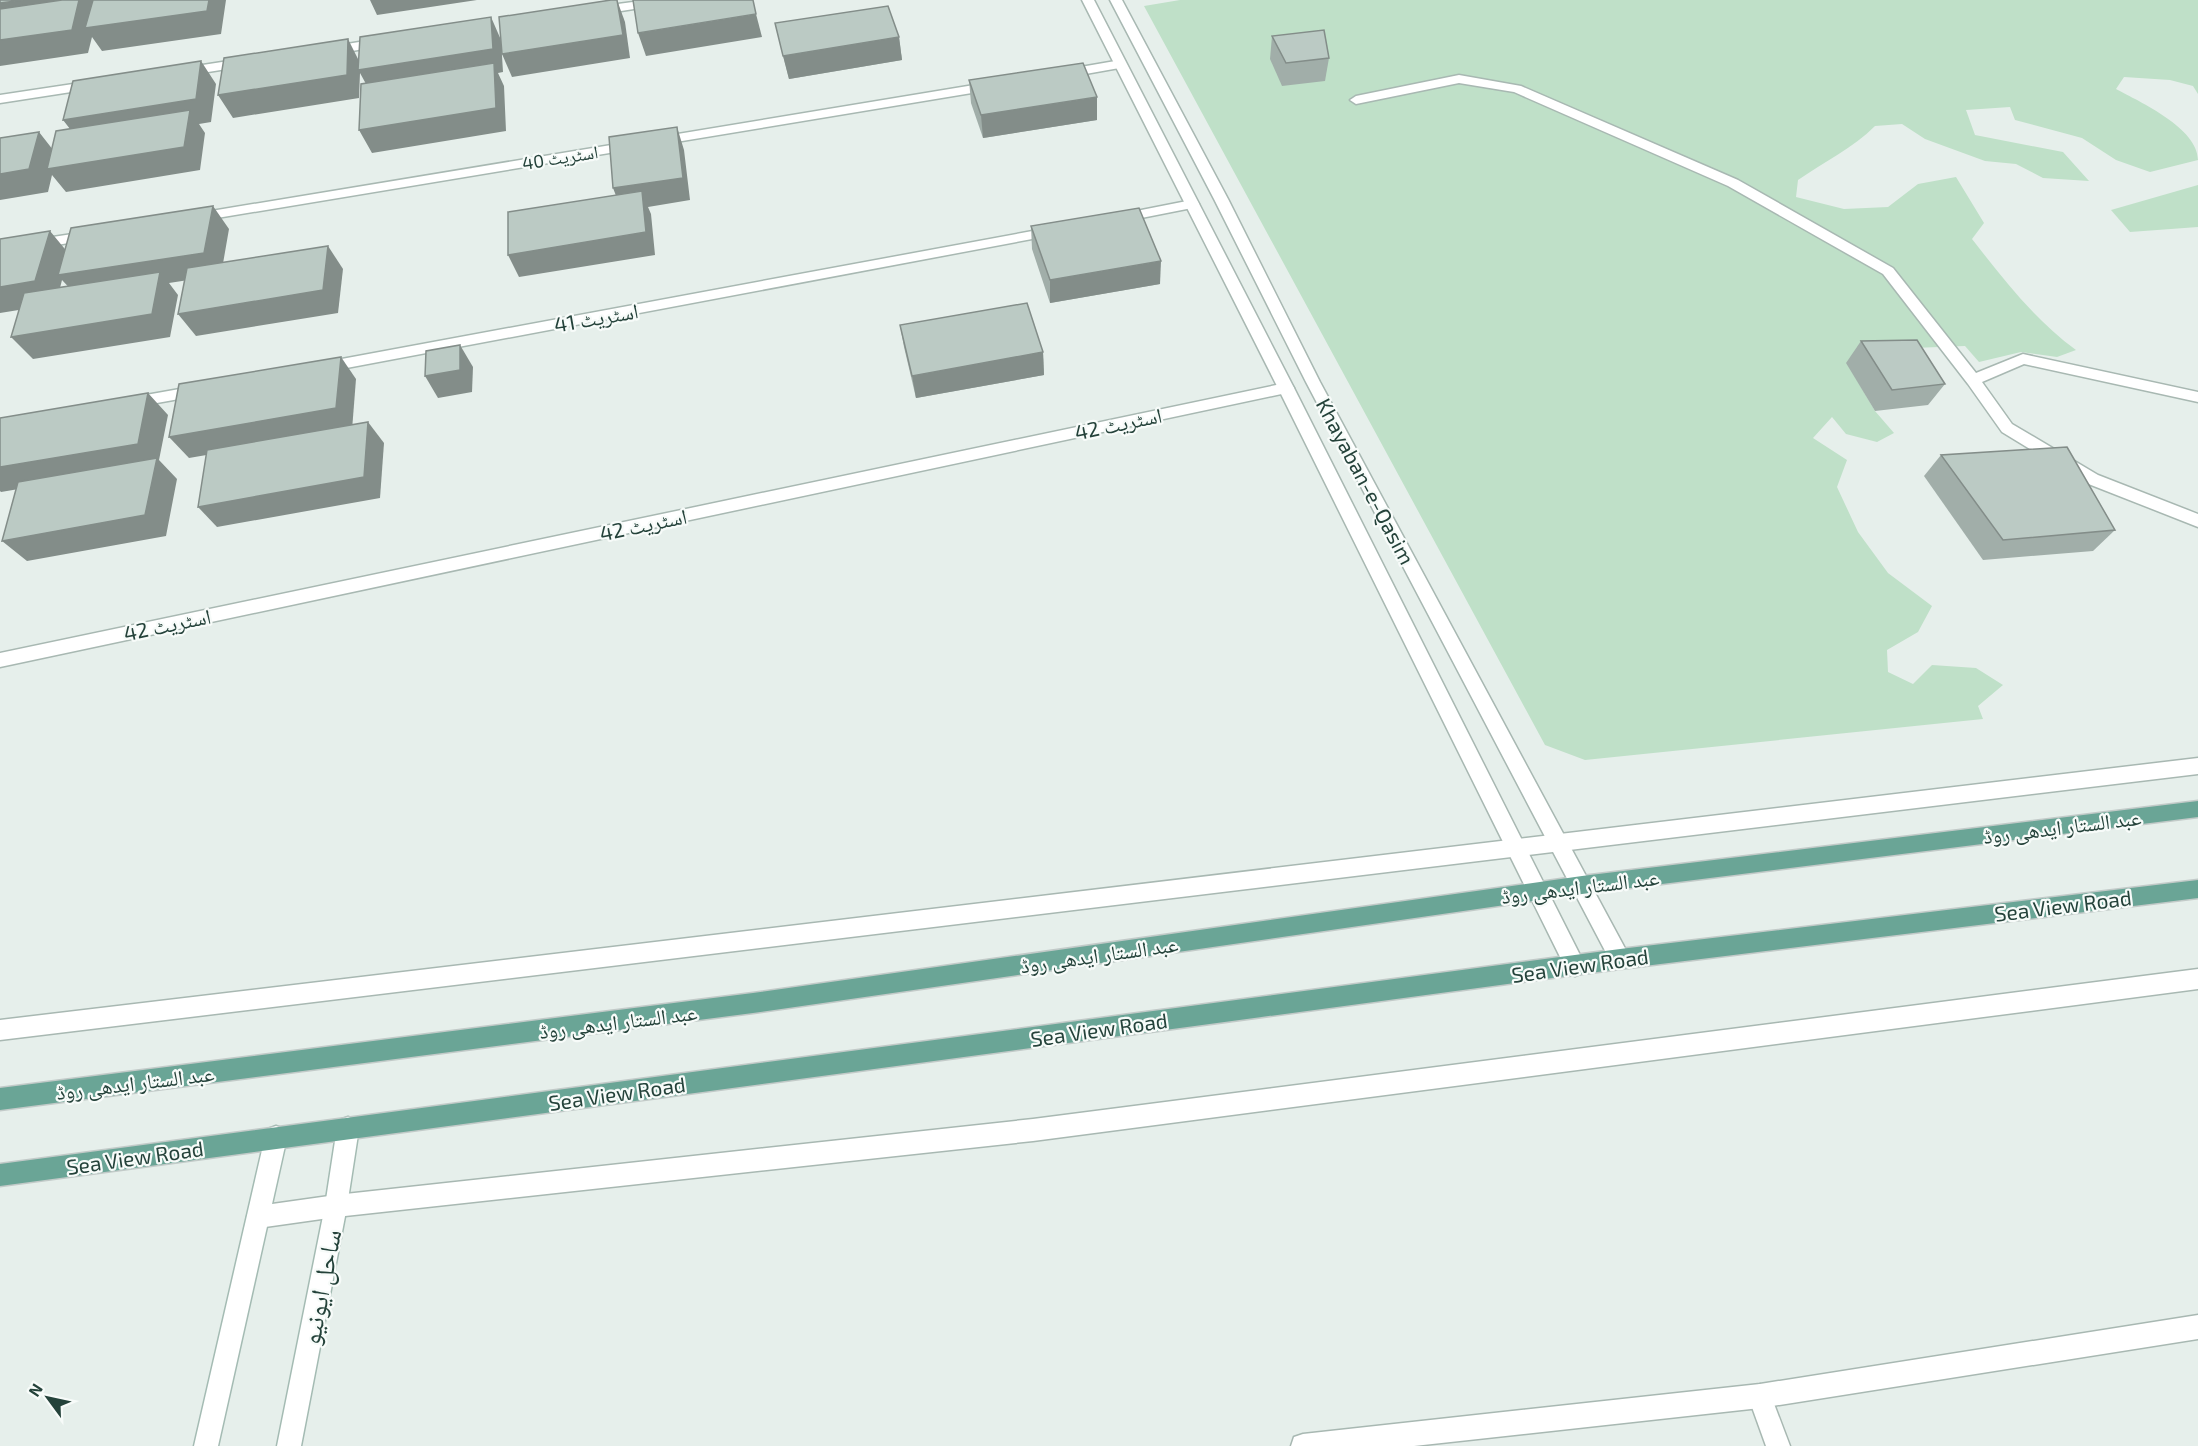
<svg xmlns="http://www.w3.org/2000/svg" width="2198" height="1446" font-family="'Exo 2','Noto Naskh Arabic',sans-serif">
  <style>
    .green { fill: #bfe0c8 }
    .lines { fill: none; stroke-linecap: round; stroke-linejoin: round }
    .minor-casing { stroke: #a8b8b2; stroke-width: 3 }
    .tertiary-casing { stroke: #a8b8b2; stroke-width: 3 }
    .secondary-casing { stroke: #a4bbb3; stroke-width: 3 }
    .primary-casing { stroke: #c2cac8; stroke-width: 3 }
    .minor { fill: #fff; fill-rule: evenodd }
    .tertiary { fill: #fff; fill-rule: evenodd }
    .secondary { fill: #fff; fill-rule: evenodd }
    .primary { fill: #6aa596; fill-rule: evenodd }
    .wall { fill: #a1aea9 }
    .shaded-wall { fill: #838d89 }
    .building { fill: #bbcac4; stroke: #838d89; stroke-width: 1.5 }
    .labels { text-anchor: middle; dominant-baseline: central; stroke-width: 4.5; stroke-linejoin: round; paint-order: stroke }
    .far-street-label { font-size: 18px; fill: #24423a; stroke: #f7fbf9 }
    .street-label { font-size: 21px; fill: #24423a; stroke: #f7fbf9 }
    .near-street-label { font-size: 26px; fill: #24423a; stroke: #f7fbf9 }
  </style>
  <rect width="100%" height="100%" fill="#e6efeb"/>
  <g class="green">
    <path d="M 1180,0 L 2198,0 L 2198,94 L 2193,86 L 2170,80 L 2124,77 L 2116,89 C 2140,102 2198,128 2198,160 L 2150,172 L 2116,160 L 2082,138 L 2015,120 L 2010,107 L 1966,110 L 1975,135 L 2063,152 L 2089,181 L 2043,178 L 2016,164 L 1985,161 L 1925,139 L 1902,124 L 1875,126 C 1853,148 1824,162 1798,180 L 1796,197 L 1844,209 L 1888,207 L 1918,184 L 1956,177 L 1984,223 L 1972,239 C 2004,280 2034,319 2076,350 L 2057,357 L 2021,352 L 1979,362 L 1965,346 L 1913,348 L 1847,363 L 1875,411 L 1894,433 L 1877,442 L 1846,434 L 1832,417 L 1813,438 L 1847,460 L 1837,487 L 1858,532 L 1888,573 L 1932,606 L 1918,632 L 1887,650 L 1888,672 L 1913,684 L 1932,665 L 1976,668 L 2003,685 L 1978,706 L 1983,719 L 1585,760 L 1545,745 L 1144,6 Z"/>
    <path d="M 2198,185 L 2198,227 L 2130,232 L 2111,210 Z"/>
  </g>
  <g class="lines">
    <defs>
      <g id="minor">
        <path d="M 648,0 L 679,0 L 673,3 L 595,15 L 589,11 L 595,7 Z"/>
        <path d="M 384,38 L 388,39 L 388,45 L 328,55 L 322,51 L 328,47 Z"/>
        <path d="M 248,58 L 254,62 L 252,65 L 183,76 L 177,72 L 183,68 Z"/>
        <path d="M 1121,60 L 1125,61 L 1125,67 L 1063,78 L 1057,74 L 1063,70 Z"/>
        <path d="M 1459,75 L 1521,86 L 1738,180 L 1893,268 L 1976,373 L 2023,354 L 2198,392 L 2198,402 L 2024,364 L 1982,382 L 2012,424 L 2098,475 L 2198,514 L 2198,527 L 2086,483 L 2002,432 L 1968,384 L 1883,274 L 1728,186 L 1514,92 L 1459,83 L 1356,104 L 1350,100 L 1356,96 Z"/>
        <path d="M 93,81 L 99,85 L 97,88 L 0,103 L 0,95 Z"/>
        <path d="M 992,82 L 996,83 L 998,86 L 996,89 L 193,222 L 186,218 L 193,214 Z"/>
        <path d="M 1192,200 L 1197,201 L 1199,204 L 1197,207 L 1116,223 L 1109,219 L 1116,215 Z"/>
        <path d="M 1054,227 L 1059,228 L 1061,231 L 1059,234 L 320,373 L 313,368 L 320,363 Z"/>
        <path d="M 92,231 L 99,235 L 97,238 L 0,255 L 0,245 Z"/>
        <path d="M 1286,383 L 1291,384 L 1294,388 L 1291,392 L 0,667 L 0,653 Z"/>
        <path d="M 202,385 L 207,386 L 210,390 L 207,394 L 129,408 L 124,407 L 121,403 L 124,399 L 129,398 Z"/>
        <path d="M 2198,758 L 2198,774 L 0,1040 L 0,1020 Z"/>
        <path d="M 2198,969 L 2198,989 L 1033,1141 L 336,1217 L 258,1228 L 250,1225 L 247,1217 L 250,1209 L 258,1206 L 336,1195 L 1033,1119 Z"/>
        <path d="M 1760,1384 L 1768,1388 L 1790,1446 L 1766,1446 L 1748,1396 L 1752,1388 Z"/>
      </g>
      <g id="tertiary">
        <path d="M 1082,0 L 1094,0 L 1294,388 L 1582,959 L 1585,966 L 1582,973 L 1575,976 L 1568,973 L 1278,388 Z"/>
        <path d="M 1110,0 L 1122,0 L 1228,199 L 1320,382 L 1627,952 L 1630,959 L 1627,966 L 1620,969 L 1613,966 L 1306,382 L 1214,199 Z"/>
        <path d="M 2198,1315 L 2198,1339 L 1760,1408 L 1414,1446 L 1291,1446 L 1294,1437 L 1303,1434 L 1760,1384 Z"/>
      </g>
      <g id="secondary">
        <path d="M 348,1117 L 356,1120 L 359,1128 L 347,1206 L 301,1446 L 277,1446 L 325,1206 L 337,1128 L 340,1120 Z"/>
        <path d="M 276,1126 L 284,1129 L 287,1137 L 218,1446 L 194,1446 L 265,1137 L 268,1129 Z"/>
      </g>
      <g id="primary">
        <path d="M 2198,801 L 2198,817 L 1582,894 L 753,1013 L 0,1110 L 0,1088 L 753,993 L 1582,876 Z"/>
        <path d="M 2198,880 L 2198,898 L 1620,969 L 0,1186 L 0,1164 L 1620,949 Z"/>
      </g>
    </defs>
    <use href="#minor" class="minor-casing"/>
    <use href="#tertiary" class="tertiary-casing"/>
    <use href="#secondary" class="secondary-casing"/>
    <use href="#primary" class="primary-casing"/>
    <use href="#minor" class="minor"/>
    <use href="#tertiary" class="tertiary"/>
    <use href="#secondary" class="secondary"/>
    <use href="#primary" class="primary"/>
  </g>
  <g class="wall">
    <path d="M 775,23 L 899,37 L 902,60 L 789,79 Z"/>
    <path d="M 1272,36 L 1329,58 L 1325,81 L 1282,86 L 1270,59 Z"/>
    <path d="M 969,80 L 1097,120 L 983,138 L 971,103 Z"/>
    <path d="M 1031,226 L 1160,284 L 1050,303 L 1032,249 Z"/>
    <path d="M 900,325 L 1043,352 L 1044,375 L 916,398 L 904,347 Z"/>
    <path d="M 1861,341 L 1945,384 L 1928,405 L 1875,411 L 1846,363 Z"/>
    <path d="M 1941,455 L 2115,530 L 2093,551 L 1983,560 L 1924,476 Z"/>
  </g>
  <g class="shaded-wall">
    <path d="M 23,0 L 226,0 L 221,34 L 102,51 L 92,37 L 88,53 L 0,66 L 0,3 Z"/>
    <path d="M 370,0 L 477,0 L 377,15 Z"/>
    <path d="M 617,0 L 625,22 L 630,58 L 512,77 L 502,54 Z"/>
    <path d="M 756,14 L 762,37 L 646,56 L 638,33 Z"/>
    <path d="M 491,17 L 501,40 L 503,72 L 498,73 L 504,86 L 506,131 L 372,153 L 359,130 L 371,93 L 360,73 L 359,98 L 233,118 L 218,95 L 348,39 L 360,63 Z"/>
    <path d="M 899,37 L 902,60 L 789,79 L 783,56 Z"/>
    <path d="M 201,61 L 216,84 L 211,122 L 199,124 L 205,133 L 200,170 L 66,192 L 52,175 L 48,192 L 0,200 L 0,174 L 39,132 L 57,155 L 81,143 L 63,120 Z"/>
    <path d="M 1097,97 L 1097,120 L 983,138 L 981,115 Z"/>
    <path d="M 677,127 L 684,150 L 690,200 L 648,207 L 651,214 L 655,255 L 519,277 L 508,255 L 622,211 L 613,188 Z"/>
    <path d="M 213,206 L 229,229 L 221,275 L 169,283 L 178,295 L 170,337 L 33,359 L 11,337 L 78,297 L 62,280 L 56,304 L 0,313 L 0,287 L 50,231 L 69,254 Z"/>
    <path d="M 328,246 L 343,269 L 338,313 L 196,336 L 178,314 Z"/>
    <path d="M 1161,261 L 1160,284 L 1050,303 L 1050,280 Z"/>
    <path d="M 460,345 L 473,367 L 472,392 L 438,398 L 425,376 Z"/>
    <path d="M 1043,352 L 1044,375 L 916,398 L 912,376 Z"/>
    <path d="M 341,357 L 356,379 L 352,430 L 189,458 L 169,437 Z"/>
    <path d="M 148,393 L 168,415 L 159,460 L 177,479 L 166,536 L 27,561 L 2,541 L 155,466 L 1,492 L 0,491 L 0,467 Z"/>
    <path d="M 368,422 L 384,443 L 380,498 L 217,527 L 198,507 Z"/>
  </g>
  <g class="building">
    <path d="M 0,0 L 23,0 L 0,3 Z"/>
    <path d="M 62,0 L 79,0 L 72,30 L 0,40 L 0,9 Z"/>
    <path d="M 93,0 L 209,0 L 207,11 L 85,28 Z"/>
    <path d="M 611,0 L 617,0 L 623,35 L 502,54 L 499,17 Z"/>
    <path d="M 633,0 L 753,0 L 756,14 L 638,33 Z"/>
    <path d="M 888,6 L 899,37 L 783,56 L 775,23 Z"/>
    <path d="M 491,17 L 493,49 L 358,70 L 360,37 Z"/>
    <path d="M 1324,30 L 1329,58 L 1286,63 L 1272,36 Z"/>
    <path d="M 348,39 L 347,75 L 218,95 L 224,58 Z"/>
    <path d="M 201,61 L 196,99 L 63,120 L 73,81 Z"/>
    <path d="M 494,63 L 496,108 L 359,130 L 361,84 Z"/>
    <path d="M 1083,63 L 1097,97 L 981,115 L 969,80 Z"/>
    <path d="M 190,110 L 184,147 L 47,169 L 56,131 Z"/>
    <path d="M 677,127 L 683,178 L 613,188 L 609,137 Z"/>
    <path d="M 39,132 L 29,169 L 0,174 L 0,138 Z"/>
    <path d="M 642,191 L 646,232 L 508,255 L 508,212 Z"/>
    <path d="M 213,206 L 204,253 L 58,275 L 71,228 Z"/>
    <path d="M 1139,208 L 1161,261 L 1050,280 L 1031,226 Z"/>
    <path d="M 50,231 L 35,281 L 0,287 L 0,239 Z"/>
    <path d="M 328,246 L 323,290 L 178,314 L 187,268 Z"/>
    <path d="M 160,272 L 152,314 L 11,337 L 24,293 Z"/>
    <path d="M 1027,303 L 1043,352 L 912,376 L 900,325 Z"/>
    <path d="M 1917,340 L 1945,384 L 1892,390 L 1861,341 Z"/>
    <path d="M 460,345 L 460,370 L 425,376 L 426,351 Z"/>
    <path d="M 341,357 L 336,408 L 169,437 L 179,384 Z"/>
    <path d="M 148,393 L 138,444 L 0,467 L 0,418 Z"/>
    <path d="M 368,422 L 364,477 L 198,507 L 207,450 Z"/>
    <path d="M 2067,447 L 2115,530 L 2003,540 L 1941,455 Z"/>
    <path d="M 157,458 L 145,515 L 2,541 L 18,482 Z"/>
  </g>
  <g class="labels">
    <g class="far-street-label">
      <text transform="translate(560 157) rotate(-9)">اسٹریٹ 40</text>
    </g>
    <g class="street-label">
      <text transform="translate(596 317) rotate(-10)">اسٹریٹ 41</text>
      <text transform="translate(1118 423) rotate(-12)">اسٹریٹ 42</text>
      <text transform="translate(1366 481) rotate(62)">Khayaban-e-Qasim</text>
      <text transform="translate(643 524) rotate(-12)">اسٹریٹ 42</text>
      <text transform="translate(167 624) rotate(-12)">اسٹریٹ 42</text>
      <text transform="translate(2062 826) rotate(-7)">عبد الستار ایدھی روڈ</text>
      <text transform="translate(1580 886) rotate(-7)">عبد الستار ایدھی روڈ</text>
      <text transform="translate(2063 905) rotate(-7)">Sea View Road</text>
      <text transform="translate(1099 954) rotate(-8)">عبد الستار ایدھی روڈ</text>
      <text transform="translate(1580 965) rotate(-8)">Sea View Road</text>
      <text transform="translate(618 1021) rotate(-7)">عبد الستار ایدھی روڈ</text>
      <text transform="translate(1099 1029) rotate(-8)">Sea View Road</text>
      <text transform="translate(135 1082) rotate(-7)">عبد الستار ایدھی روڈ</text>
      <text transform="translate(617 1093) rotate(-8)">Sea View Road</text>
      <text transform="translate(135 1157) rotate(-8)">Sea View Road</text>
    </g>
    <g class="near-street-label">
      <text transform="translate(320 1287) rotate(-79)">ساحل ایونیو</text>
    </g>
  </g>
  <g transform="translate(48 1398) rotate(303)" stroke="#f7fbf9" stroke-width="4.5" paint-order="stroke">
  <path d="M0-4.5L10 22L0 15L-10 22Z" fill="#24423a"/>
  <text y="-9" font-size="16" font-weight="bold" text-anchor="middle" fill="#24423a">N</text>
  </g>
</svg>
